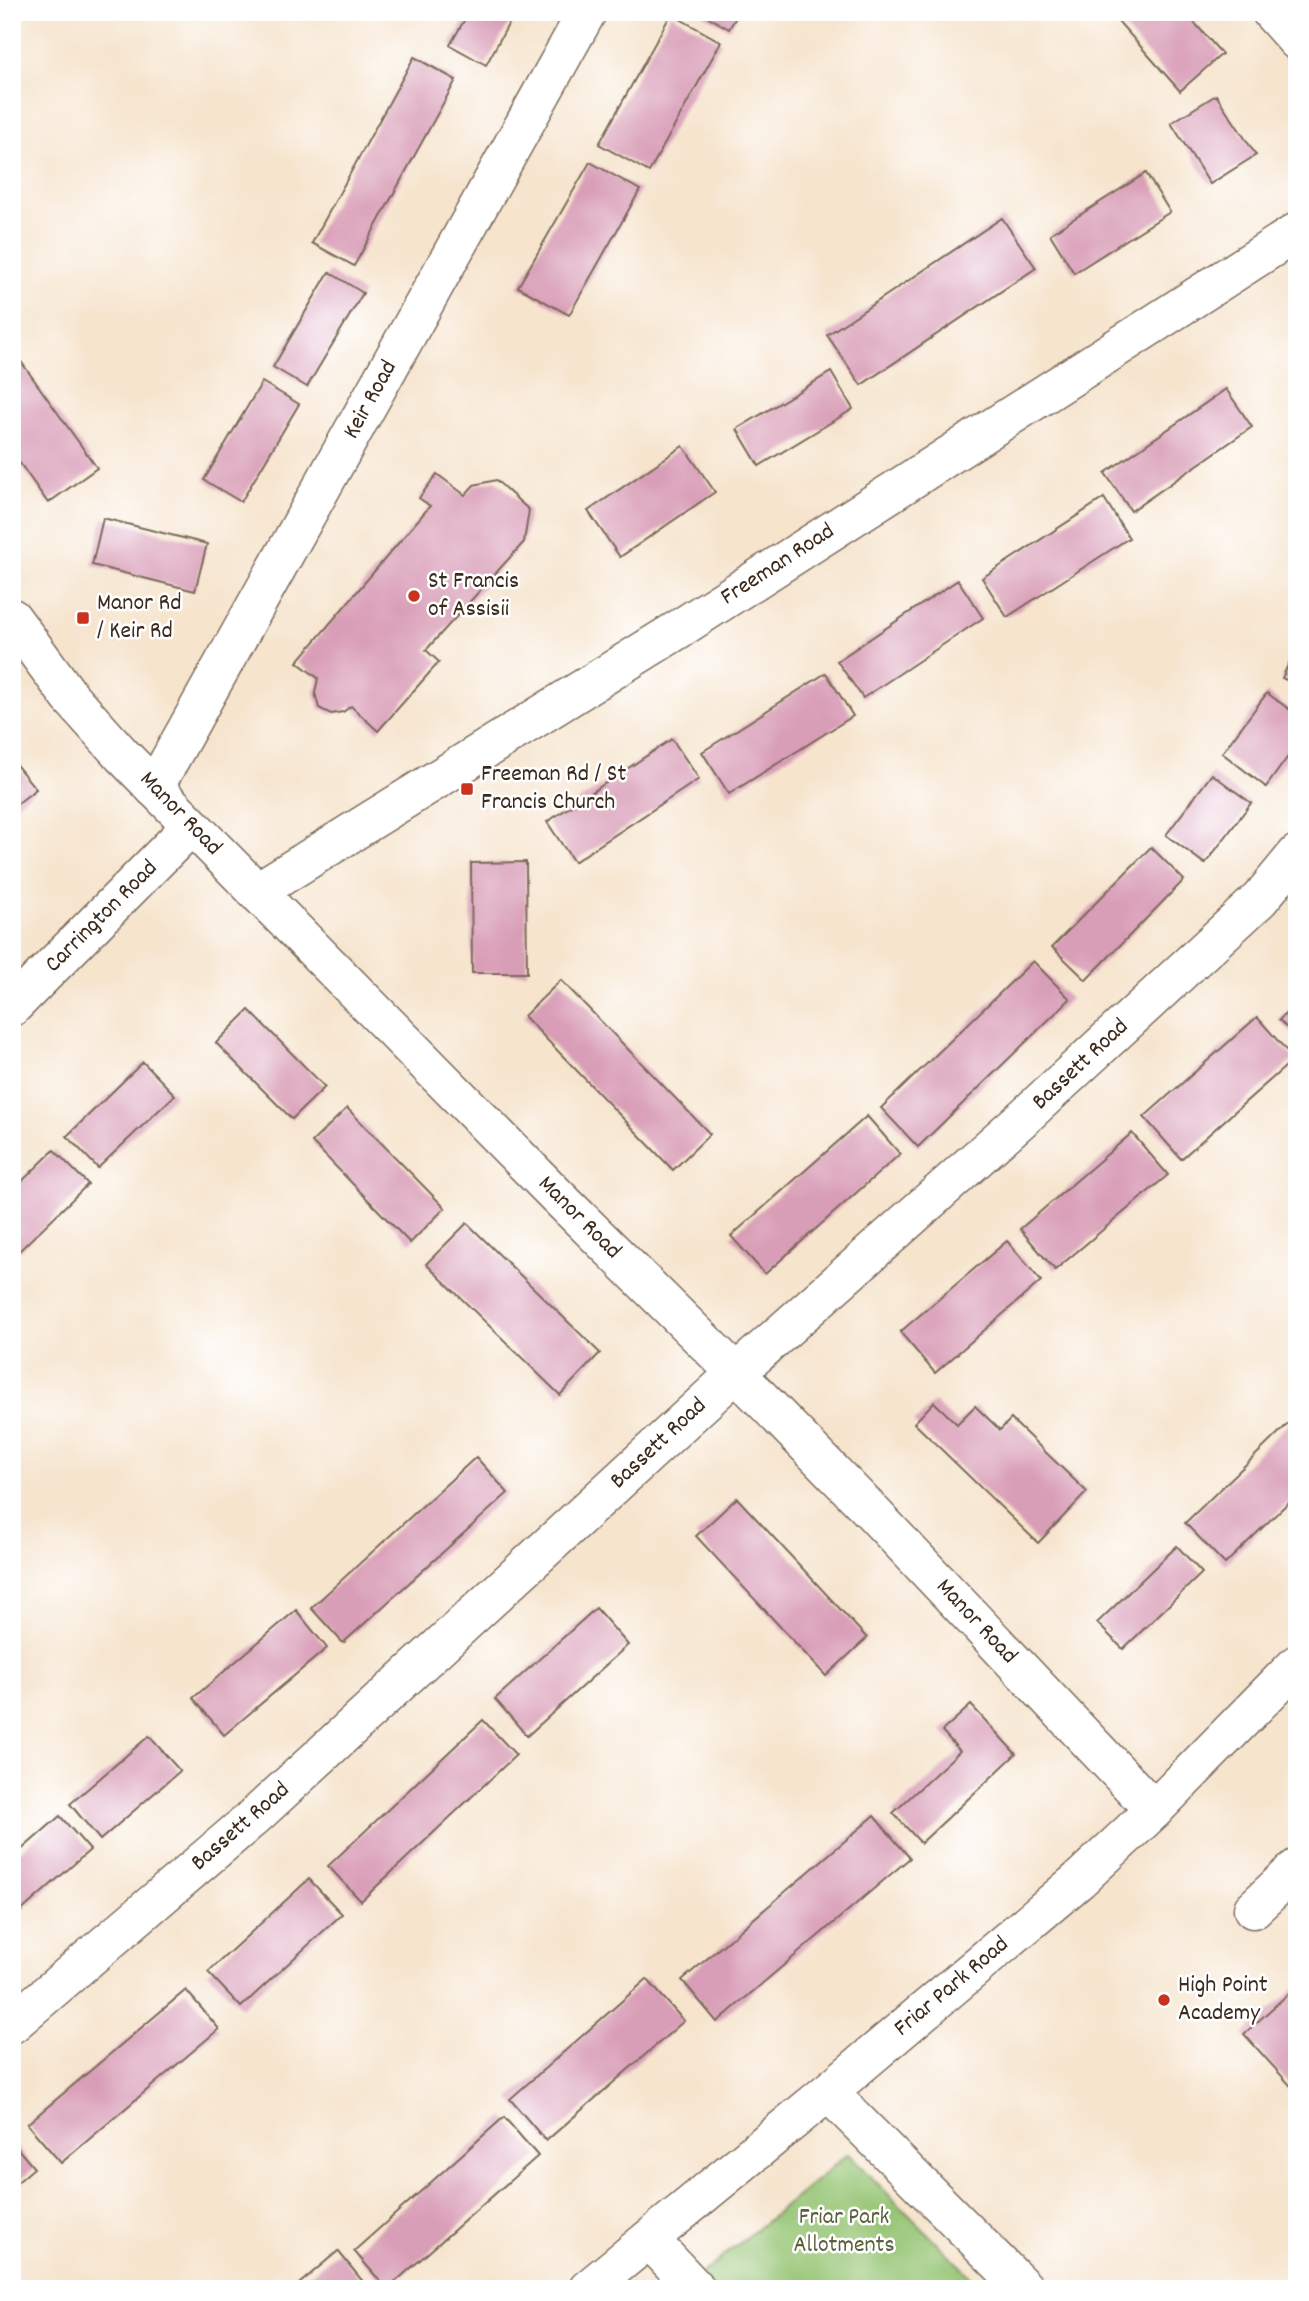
<svg xmlns="http://www.w3.org/2000/svg" width="1309" height="2301" font-family="Dekko,sans-serif">
  <style>
    .green { fill: #95c473; stroke: #687748; stroke-width: 2 }
    .building { fill: #d99eb7 }
    .lines { fill: none; stroke-linecap: round; stroke-linejoin: round }
    .minor-casing { stroke: #7c6b5b; stroke-width: 41 }
    .minor { stroke: #fff; stroke-width: 38 }
    .poi-dot { fill: #c8321e; stroke: #fff; stroke-width: 2.5 }
    .labels { text-anchor: middle; dominant-baseline: central; stroke-width: 5; stroke-linejoin: round; paint-order: stroke }
    .street-label { font-size: 24px; fill: #3b2a1e; stroke: #fff }
    .poi-label { font-size: 24px; fill: #3b2a1e; stroke: #fff; text-anchor: start }
    .park-label { font-size: 24px; fill: #5a603c; stroke: #fff }
  </style>
  <rect width="100%" height="100%" fill="#fff"/>
  <filter id="ink" filterUnits="userSpaceOnUse"><feTurbulence type="fractalNoise" baseFrequency=".0143" numOctaves="2"/><feDisplacementMap in="SourceGraphic" scale="14" xChannelSelector="R" yChannelSelector="G"/><feConvolveMatrix kernelMatrix="1 2 1 2 8 2 1 2 1" color-interpolation-filters="sRGB"/></filter>
  <filter id="wash" filterUnits="userSpaceOnUse"><feTurbulence type="fractalNoise" baseFrequency=".00686" numOctaves="4" result="noise"/><feDisplacementMap in="SourceGraphic" scale="28" xChannelSelector="R" yChannelSelector="G"/><feGaussianBlur stdDeviation="1.57" result="paint"/><feColorMatrix in="noise" values="0 0 0 0 0 0 0 0 0 0 0 0 0 0 0 0 0 1.4 0 .05"/><feComposite in="paint" operator="in"/></filter>
  <g filter="url(#wash)">
    <rect width="100%" height="100%" fill="#f6e4cd"/>
    <path class="green" d="M 848,2154 L 983,2289 L 684,2289 Z"/>
    <g id="blocks">
      <g class="building">
        <path d="M 469,12 L 515,12 L 486,65 L 450,45 Z"/>
        <path d="M 700,12 L 739,12 L 729,29 Z"/>
        <path d="M 1110,12 L 1185,12 L 1222,54 L 1180,91 Z"/>
        <path d="M 671,14 L 721,42 L 649,172 L 599,144 Z"/>
        <path d="M 414,57 L 456,80 L 354,266 L 312,243 Z"/>
        <path d="M 1216,95 L 1256,155 L 1210,184 L 1171,123 Z"/>
        <path d="M 590,162 L 640,190 L 569,315 L 518,287 Z"/>
        <path d="M 1146,173 L 1170,212 L 1074,273 L 1050,234 Z"/>
        <path d="M 1002,218 L 1036,268 L 861,385 L 827,335 Z"/>
        <path d="M 329,272 L 363,293 L 307,387 L 273,367 Z"/>
        <path d="M 12,349 L 97,468 L 48,503 L 12,452 Z"/>
        <path d="M 831,372 L 853,409 L 759,466 L 737,429 Z"/>
        <path d="M 262,382 L 299,404 L 241,502 L 204,480 Z"/>
        <path d="M 1226,389 L 1252,427 L 1131,511 L 1105,473 Z"/>
        <path d="M 683,446 L 715,492 L 620,557 L 588,511 Z"/>
        <path d="M 437,474 L 465,495 L 474,485 L 496,480 L 529,510 L 524,542 L 426,650 L 439,662 L 378,731 L 351,706 L 343,712 L 331,714 L 319,708 L 315,693 L 318,678 L 297,662 L 430,506 L 419,498 Z"/>
        <path d="M 1104,498 L 1129,538 L 1007,617 L 982,578 Z"/>
        <path d="M 103,518 L 207,544 L 195,591 L 92,565 Z"/>
        <path d="M 958,580 L 983,618 L 863,698 L 837,661 Z"/>
        <path d="M 1297,646 L 1297,685 L 1282,678 Z"/>
        <path d="M 826,673 L 853,716 L 729,794 L 702,752 Z"/>
        <path d="M 1267,693 L 1297,715 L 1297,744 L 1266,787 L 1222,753 Z"/>
        <path d="M 672,739 L 699,779 L 574,862 L 547,822 Z"/>
        <path d="M 12,760 L 36,789 L 12,808 Z"/>
        <path d="M 1212,774 L 1251,803 L 1205,864 L 1166,835 Z"/>
        <path d="M 1151,847 L 1184,880 L 1086,980 L 1052,947 Z"/>
        <path d="M 526,862 L 527,973 L 472,973 L 471,863 Z"/>
        <path d="M 1033,961 L 1070,999 L 918,1147 L 881,1108 Z"/>
        <path d="M 561,980 L 710,1134 L 673,1170 L 524,1016 Z"/>
        <path d="M 1297,1003 L 1297,1038 L 1279,1020 Z"/>
        <path d="M 249,1010 L 325,1087 L 292,1119 L 216,1043 Z"/>
        <path d="M 1257,1017 L 1294,1059 L 1181,1159 L 1144,1117 Z"/>
        <path d="M 143,1062 L 175,1095 L 98,1168 L 67,1136 Z"/>
        <path d="M 347,1108 L 445,1208 L 410,1243 L 312,1142 Z"/>
        <path d="M 867,1116 L 900,1154 L 765,1274 L 731,1236 Z"/>
        <path d="M 1132,1133 L 1168,1175 L 1055,1270 L 1020,1229 Z"/>
        <path d="M 54,1150 L 88,1184 L 12,1258 L 12,1191 Z"/>
        <path d="M 467,1223 L 600,1353 L 560,1395 L 426,1264 Z"/>
        <path d="M 1007,1241 L 1041,1281 L 935,1373 L 900,1332 Z"/>
        <path d="M 934,1402 L 957,1424 L 975,1406 L 1000,1430 L 1011,1419 L 1087,1492 L 1038,1543 L 914,1423 Z"/>
        <path d="M 1291,1421 L 1297,1427 L 1297,1494 L 1225,1564 L 1185,1523 Z"/>
        <path d="M 476,1457 L 508,1493 L 343,1643 L 311,1608 Z"/>
        <path d="M 737,1498 L 867,1638 L 826,1676 L 696,1536 Z"/>
        <path d="M 1177,1546 L 1202,1573 L 1123,1649 L 1097,1623 Z"/>
        <path d="M 596,1608 L 628,1645 L 527,1736 L 495,1699 Z"/>
        <path d="M 296,1610 L 327,1648 L 224,1735 L 193,1698 Z"/>
        <path d="M 971,1705 L 1016,1754 L 921,1843 L 893,1813 L 960,1751 L 942,1731 Z"/>
        <path d="M 483,1720 L 516,1755 L 361,1901 L 328,1866 Z"/>
        <path d="M 149,1736 L 180,1771 L 100,1840 L 70,1804 Z"/>
        <path d="M 60,1816 L 90,1850 L 12,1919 L 12,1858 Z"/>
        <path d="M 874,1816 L 910,1858 L 717,2022 L 682,1980 Z"/>
        <path d="M 309,1879 L 342,1914 L 241,2007 L 208,1972 Z"/>
        <path d="M 647,1979 L 684,2021 L 546,2141 L 510,2099 Z"/>
        <path d="M 1297,1986 L 1297,2093 L 1244,2034 Z"/>
        <path d="M 186,1990 L 219,2029 L 61,2163 L 27,2124 Z"/>
        <path d="M 504,2117 L 538,2156 L 387,2289 L 354,2251 Z"/>
        <path d="M 12,2142 L 34,2168 L 12,2187 Z"/>
        <path d="M 338,2251 L 369,2289 L 293,2289 Z"/>
      </g>
    </g>
  </g>
  <g filter="url(#ink)">
    <use href="#blocks" fill-opacity="0" stroke="#7c6b5b" stroke-width="2"/>
    <g class="lines">
      <defs>
        <g id="minor">
          <path d="M 1271,12 L 1297,41"/>
          <path d="M 12,618 L 70,697 L 122,755 L 557,1196 L 736,1373 L 873,1513 L 1154,1810"/>
          <path d="M 154,788 L 587,12"/>
          <path d="M 256,892 L 679,629 L 1297,232"/>
          <path d="M 12,1007 L 191,826"/>
          <path d="M 1253,1909 L 1297,1868"/>
          <path d="M 12,2024 L 254,1817 L 736,1373 L 1025,1116 L 1260,899 L 1297,854"/>
          <path d="M 828,2092 L 1025,2289"/>
          <path d="M 649,2239 L 696,2289"/>
          <path d="M 588,2289 L 828,2092 L 1079,1880 L 1154,1810 L 1297,1664"/>
        </g>
      </defs>
      <use href="#minor" class="minor-casing"/>
      <use href="#minor" class="minor"/>
    </g>
  </g>
  <g class="poi-dot">
    <circle cx="414" cy="596" r="7"/>
    <rect x="76" y="611" width="14" height="14" rx="3.5"/>
    <rect x="460" y="782" width="14" height="14" rx="3.5"/>
    <circle cx="1164" cy="2000" r="7"/>
  </g>
  <g class="labels">
    <g class="street-label">
      <text transform="translate(371 400) rotate(-61)">Keir Road</text>
      <text transform="translate(778 565) rotate(-33)">Freeman Road</text>
      <text transform="translate(180 814) rotate(46)">Manor Road</text>
      <text transform="translate(102 917) rotate(-45)">Carrington Road</text>
      <text transform="translate(1081 1065) rotate(-43)">Bassett Road</text>
      <text transform="translate(579 1218) rotate(45)">Manor Road</text>
      <text transform="translate(659 1444) rotate(-43)">Bassett Road</text>
      <text transform="translate(976 1622) rotate(47)">Manor Road</text>
      <text transform="translate(241 1827) rotate(-41)">Bassett Road</text>
      <text transform="translate(952 1987) rotate(-40)">Friar Park Road</text>
    </g>
    <g class="poi-label">
      <text x="428" y="582">St Francis<tspan x="428" dy="28">of Assisii</tspan></text>
      <text x="97" y="604">Manor Rd<tspan x="97" dy="28">/ Keir Rd</tspan></text>
      <text x="481" y="775">Freeman Rd / St<tspan x="481" dy="28">Francis Church</tspan></text>
      <text x="1178" y="1986">High Point<tspan x="1178" dy="28">Academy</tspan></text>
    </g>
    <g class="park-label">
      <text x="844" y="2218">Friar Park<tspan x="844" dy="28">Allotments</tspan></text>
    </g>
  </g>
  <rect width="1309" height="2301" fill="none" stroke="#fff" stroke-width="42"/>
</svg>
